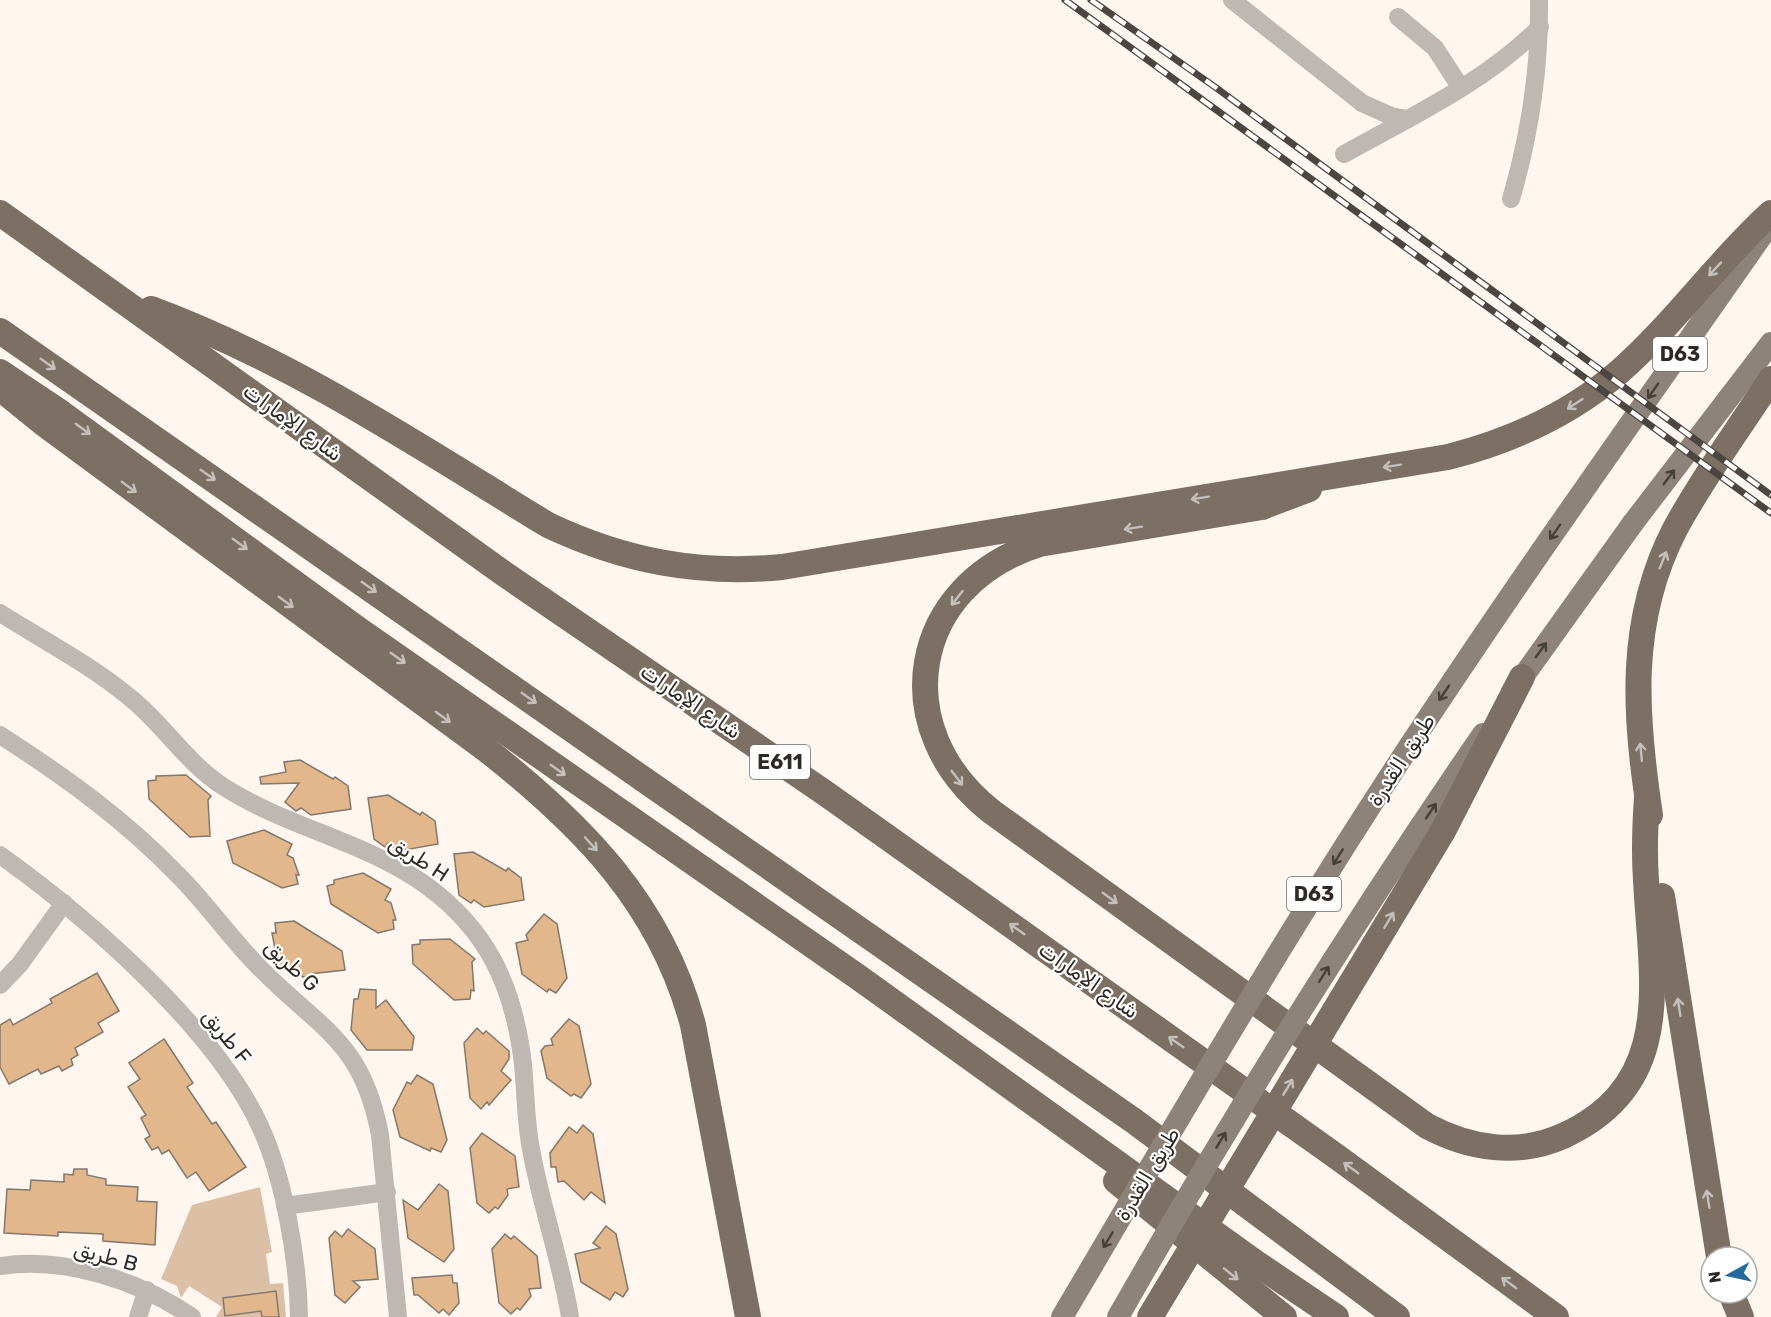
<svg xmlns="http://www.w3.org/2000/svg" width="1771" height="1317" font-family="Rubik,'Noto Naskh Arabic',sans-serif">
  <style>
    .green { fill: #dcc0a5 }
    .building { fill: #e3b78c; stroke: #83786c; stroke-width: 1.5 }
    .lines { fill: none; stroke-linecap: round; stroke-linejoin: round }
    .minor { stroke: #beb8b3; stroke-width: 18 }
    .major { stroke: #8e837a; stroke-width: 22 }
    .highway { stroke: #7c7065; stroke-width: 26 }
    .rail-casing { stroke: #4b4641; stroke-width: 7 }
    .rail { stroke: #fff; stroke-width: 4.5; stroke-dasharray: 14; stroke-linecap: butt }
    .major-bridge { stroke: #8e837a; stroke-width: 22 }
    .highway-bridge { stroke: #7c7065; stroke-width: 26 }
    .oneway { stroke: #c4bfba }
    .oneway2 { stroke: #46403a }
    .labels { text-anchor: middle; dominant-baseline: central; stroke-width: 4.5; stroke-linejoin: round; paint-order: stroke }
    .shield { fill: #fff; stroke: #6d6966; stroke-width: 1.5 }
    .shield-label { font-size: 20px; font-weight: bold; fill: #2e2924 }
    .street-label { font-size: 21px; fill: #2e2924; stroke: #fff }
  </style>
  <rect width="100%" height="100%" fill="#fef6ef"/>
  <path class="green" d="M 260,1187 L 272,1252 L 266,1254 L 270,1284 L 283,1283 L 286,1317 L 216,1317 L 222,1307 L 189,1286 L 181,1298 L 177,1286 L 161,1279 L 192,1205 Z"/>
  <g class="building">
    <path d="M 300,760 L 333,779 L 335,777 L 348,786 L 351,809 L 311,815 L 301,808 L 296,811 L 285,802 L 299,783 L 261,784 L 260,777 L 286,772 L 284,762 Z"/>
    <path d="M 186,775 L 211,796 L 208,800 L 210,836 L 190,837 L 149,799 L 148,781 L 156,780 L 156,776 Z"/>
    <path d="M 388,795 L 420,815 L 422,812 L 435,821 L 438,844 L 399,851 L 388,843 L 385,847 L 374,839 L 368,798 Z"/>
    <path d="M 264,830 L 292,844 L 287,855 L 293,858 L 299,875 L 296,875 L 298,884 L 282,888 L 233,863 L 227,841 Z"/>
    <path d="M 473,852 L 506,871 L 508,868 L 521,878 L 524,900 L 484,907 L 474,900 L 471,903 L 459,895 L 454,854 Z"/>
    <path d="M 363,873 L 391,889 L 385,900 L 391,903 L 396,920 L 393,920 L 394,929 L 378,933 L 331,904 L 327,886 L 334,884 L 334,880 Z"/>
    <path d="M 544,914 L 557,924 L 567,978 L 556,993 L 549,989 L 547,992 L 522,974 L 516,943 L 528,940 L 526,935 Z"/>
    <path d="M 294,921 L 342,951 L 345,970 L 309,974 L 305,978 L 292,970 L 289,974 L 278,965 L 272,933 L 276,933 L 275,923 Z"/>
    <path d="M 450,939 L 475,959 L 472,962 L 474,991 L 471,990 L 470,999 L 454,1000 L 413,964 L 412,945 L 420,944 L 420,940 Z"/>
    <path d="M 97,973 L 119,1011 L 98,1023 L 103,1032 L 75,1048 L 78,1055 L 71,1059 L 73,1065 L 62,1071 L 59,1066 L 41,1074 L 38,1069 L 9,1084 L 0,1067 L 0,1025 L 10,1019 L 13,1025 L 52,1003 L 50,999 Z"/>
    <path d="M 360,989 L 376,990 L 376,1008 L 386,1000 L 414,1037 L 412,1050 L 367,1050 L 351,1030 L 354,999 L 358,999 Z"/>
    <path d="M 569,1019 L 579,1026 L 591,1084 L 581,1098 L 574,1094 L 571,1096 L 547,1078 L 541,1051 L 545,1046 L 553,1045 L 551,1039 Z"/>
    <path d="M 477,1028 L 483,1034 L 486,1031 L 509,1051 L 509,1059 L 501,1071 L 511,1080 L 489,1105 L 487,1102 L 481,1109 L 470,1098 L 464,1043 Z"/>
    <path d="M 164,1039 L 193,1083 L 187,1087 L 212,1124 L 216,1122 L 246,1167 L 209,1191 L 196,1172 L 187,1178 L 169,1150 L 162,1154 L 158,1147 L 152,1150 L 145,1139 L 150,1136 L 141,1118 L 146,1115 L 128,1087 L 140,1079 L 129,1063 Z"/>
    <path d="M 417,1075 L 433,1084 L 447,1140 L 441,1152 L 431,1148 L 430,1151 L 400,1137 L 393,1110 L 407,1082 L 411,1084 Z"/>
    <path d="M 583,1125 L 593,1134 L 605,1203 L 591,1192 L 584,1200 L 564,1181 L 558,1182 L 556,1167 L 551,1167 L 550,1153 L 569,1127 L 577,1133 Z"/>
    <path d="M 482,1133 L 515,1156 L 519,1187 L 507,1189 L 508,1195 L 498,1209 L 495,1207 L 489,1213 L 477,1203 L 470,1148 Z"/>
    <path d="M 74,1169 L 87,1169 L 87,1175 L 106,1179 L 106,1185 L 138,1187 L 137,1201 L 157,1202 L 155,1245 L 103,1241 L 103,1234 L 58,1232 L 58,1236 L 4,1233 L 7,1189 L 30,1190 L 31,1180 L 64,1182 L 64,1174 L 73,1175 Z"/>
    <path d="M 439,1184 L 448,1191 L 454,1249 L 444,1262 L 408,1238 L 403,1200 L 418,1210 Z"/>
    <path d="M 606,1226 L 616,1234 L 628,1289 L 623,1297 L 615,1292 L 610,1300 L 581,1282 L 575,1254 L 600,1248 L 593,1243 Z"/>
    <path d="M 348,1229 L 375,1249 L 378,1279 L 353,1281 L 360,1287 L 345,1303 L 335,1295 L 329,1238 L 335,1231 L 342,1237 Z"/>
    <path d="M 505,1234 L 511,1239 L 514,1236 L 537,1256 L 541,1288 L 529,1289 L 531,1296 L 520,1310 L 517,1308 L 511,1314 L 499,1303 L 492,1249 Z"/>
    <path d="M 452,1275 L 453,1283 L 457,1283 L 459,1303 L 449,1315 L 443,1309 L 439,1313 L 418,1295 L 414,1295 L 412,1278 Z"/>
    <path d="M 276,1291 L 279,1317 L 262,1317 L 261,1311 L 225,1316 L 223,1298 Z"/>
  </g>
  <g class="lines">
    <g class="minor">
      <path d="M 1232,0 L 1362,103 L 1391,116 L 1407,119"/>
      <path d="M 1398,17 L 1435,48 L 1461,88"/>
      <path d="M 1344,154 C 1412,116 1484,83 1540,27"/>
      <path d="M 1511,199 C 1530,134 1540,68 1539,0"/>
      <path d="M 0,613 C 43,640 89,664 128,696 C 163,723 186,763 224,787 C 288,828 365,841 427,886 C 487,930 512,984 522,1056 C 526,1087 525,1119 531,1149 C 541,1206 561,1260 570,1317"/>
      <path d="M 0,735 C 64,776 125,820 178,875 C 206,903 228,935 256,964 C 317,1028 362,1038 380,1135 L 398,1317"/>
      <path d="M 0,855 C 88,918 214,1027 260,1126 C 284,1178 298,1259 299,1317"/>
      <path d="M 0,985 L 20,964 L 64,903"/>
      <path d="M 285,1206 L 387,1192"/>
      <path d="M 0,1266 C 65,1256 140,1281 192,1317"/>
      <path d="M 138,1317 L 147,1290"/>
    </g>
    <g class="major">
      <path d="M 1588,484 L 1770,224"/>
      <path d="M 1633,523 L 1771,343"/>
    </g>
    <g class="highway">
      <path d="M 0,213 L 503,573 L 825,793 L 1333,1154 L 1556,1317"/>
      <path d="M 151,309 C 292,361 420,447 548,525 C 624,561 698,575 782,567 L 1448,457 C 1511,441 1569,415 1619,372 C 1674,324 1717,262 1771,213"/>
      <path d="M 0,331 L 1134,1121 L 1397,1317"/>
      <path d="M 0,372 L 57,410 L 359,630 L 858,977 L 1256,1263 L 1336,1317"/>
      <path d="M 6,393 L 43,423 L 487,750 C 582,825 661,904 693,1025 L 748,1317"/>
      <path d="M 1309,489 L 1262,507 L 1039,544 C 909,585 886,729 992,812 L 1427,1126 C 1470,1149 1518,1156 1563,1136 C 1677,1084 1651,980 1646,880 C 1644,853 1645,826 1647,798"/>
      <path d="M 1650,815 C 1635,716 1627,622 1675,529 C 1703,477 1739,429 1771,379"/>
      <path d="M 1662,896 L 1719,1257"/>
      <path d="M 1116,1181 L 1284,1317"/>
      <path d="M 1731,1293 L 1741,1317"/>
    </g>
    <defs>
      <g id="rail">
        <path d="M 1065,0 L 1771,513"/>
        <path d="M 1091,0 L 1215,87 L 1771,495"/>
      </g>
    </defs>
    <use href="#rail" class="rail-casing"/>
    <use href="#rail" class="rail"/>
    <g class="major-bridge">
      <path d="M 1512,692 L 1633,523"/>
      <path d="M 1062,1317 C 1142,1182 1220,1046 1303,913 C 1393,767 1489,625 1588,484"/>
      <path d="M 1118,1317 C 1231,1118 1353,923 1483,734"/>
    </g>
    <path class="highway-bridge" d="M 1150,1317 L 1443,831 L 1522,677"/>
  </g>
  <defs><path id="oneway-shaft" d="M-6 0H5M1.5-3L5.5 0L1.5 3" fill="none" stroke-width="1.6" stroke-linecap="round" stroke-linejoin="round" transform="scale(1.5)"/></defs>
  <g class="oneway">
    <use href="#oneway-shaft" transform="translate(1715 269) rotate(133)"/>
    <use href="#oneway-shaft" transform="translate(48 364) rotate(35)"/>
    <use href="#oneway-shaft" transform="translate(1575 404) rotate(147)"/>
    <use href="#oneway-shaft" transform="translate(83 429) rotate(36)"/>
    <use href="#oneway-shaft" transform="translate(1392 466) rotate(171)"/>
    <use href="#oneway-shaft" transform="translate(208 475) rotate(35)"/>
    <use href="#oneway-shaft" transform="translate(129 487) rotate(36)"/>
    <use href="#oneway-shaft" transform="translate(1200 498) rotate(171)"/>
    <use href="#oneway-shaft" transform="translate(1133 528) rotate(171)"/>
    <use href="#oneway-shaft" transform="translate(240 544) rotate(36)"/>
    <use href="#oneway-shaft" transform="translate(1663 560) rotate(-68)"/>
    <use href="#oneway-shaft" transform="translate(369 587) rotate(35)"/>
    <use href="#oneway-shaft" transform="translate(957 598) rotate(128)"/>
    <use href="#oneway-shaft" transform="translate(286 602) rotate(36)"/>
    <use href="#oneway-shaft" transform="translate(398 658) rotate(35)"/>
    <use href="#oneway-shaft" transform="translate(529 698) rotate(35)"/>
    <use href="#oneway-shaft" transform="translate(443 717) rotate(36)"/>
    <use href="#oneway-shaft" transform="translate(1641 752) rotate(-96)"/>
    <use href="#oneway-shaft" transform="translate(558 770) rotate(35)"/>
    <use href="#oneway-shaft" transform="translate(957 778) rotate(53)"/>
    <use href="#oneway-shaft" transform="translate(591 844) rotate(48)"/>
    <use href="#oneway-shaft" transform="translate(1110 898) rotate(36)"/>
    <use href="#oneway-shaft" transform="translate(1389 920) rotate(-59)"/>
    <use href="#oneway-shaft" transform="translate(1017 929) rotate(-145)"/>
    <use href="#oneway-shaft" transform="translate(1679 1007) rotate(-99)"/>
    <use href="#oneway-shaft" transform="translate(1176 1042) rotate(-145)"/>
    <use href="#oneway-shaft" transform="translate(1288 1087) rotate(-59)"/>
    <use href="#oneway-shaft" transform="translate(1351 1168) rotate(-144)"/>
    <use href="#oneway-shaft" transform="translate(1708 1199) rotate(-99)"/>
    <use href="#oneway-shaft" transform="translate(1231 1274) rotate(39)"/>
    <use href="#oneway-shaft" transform="translate(1509 1283) rotate(-144)"/>
  </g>
  <g class="oneway2">
    <use href="#oneway-shaft" transform="translate(1653 391) rotate(125)"/>
    <use href="#oneway-shaft" transform="translate(1669 477) rotate(-53)"/>
    <use href="#oneway-shaft" transform="translate(1555 532) rotate(125)"/>
    <use href="#oneway-shaft" transform="translate(1541 650) rotate(-54)"/>
    <use href="#oneway-shaft" transform="translate(1444 693) rotate(124)"/>
    <use href="#oneway-shaft" transform="translate(1431 811) rotate(-56)"/>
    <use href="#oneway-shaft" transform="translate(1338 857) rotate(122)"/>
    <use href="#oneway-shaft" transform="translate(1324 974) rotate(-58)"/>
    <use href="#oneway-shaft" transform="translate(1221 1140) rotate(-59)"/>
    <use href="#oneway-shaft" transform="translate(1108 1240) rotate(121)"/>
  </g>
  <g class="labels">
    <g class="shield">
      <rect x="1653" y="337" width="54" height="34" rx="4.5"/>
      <rect x="750" y="745" width="60" height="34" rx="4.5"/>
      <rect x="1287" y="877" width="54" height="34" rx="4.5"/>
    </g>
    <g class="shield-label">
      <text x="1680" y="354">D63</text>
      <text x="780" y="762">E611</text>
      <text x="1314" y="894">D63</text>
    </g>
    <g class="street-label">
      <text transform="translate(293 422) rotate(36)">شارع الإمارات</text>
      <text transform="translate(691 701) rotate(34)">شارع الإمارات</text>
      <text transform="translate(1401 760) rotate(-57)">طريق القدرة</text>
      <text transform="translate(419 858) rotate(33)">طريق H</text>
      <text transform="translate(292 965) rotate(43)">طريق G</text>
      <text transform="translate(1089 980) rotate(35)">شارع الإمارات</text>
      <text transform="translate(227 1036) rotate(51)">طريق F</text>
      <text transform="translate(1147 1174) rotate(-59)">طريق القدرة</text>
      <text transform="translate(106 1256) rotate(15)">طريق B</text>
    </g>
  </g>
  <g transform="translate(1729 1275) rotate(262)"><circle r="28" fill="#ffffff" stroke="#aba9a7" stroke-width="1.5"/>
  <path d="M0-4.5L10 22L0 15L-10 22Z" fill="#256a9f"/>
  <text y="-9" font-size="16" font-weight="bold" text-anchor="middle" fill="#2e2924">N</text>
  </g>
</svg>
